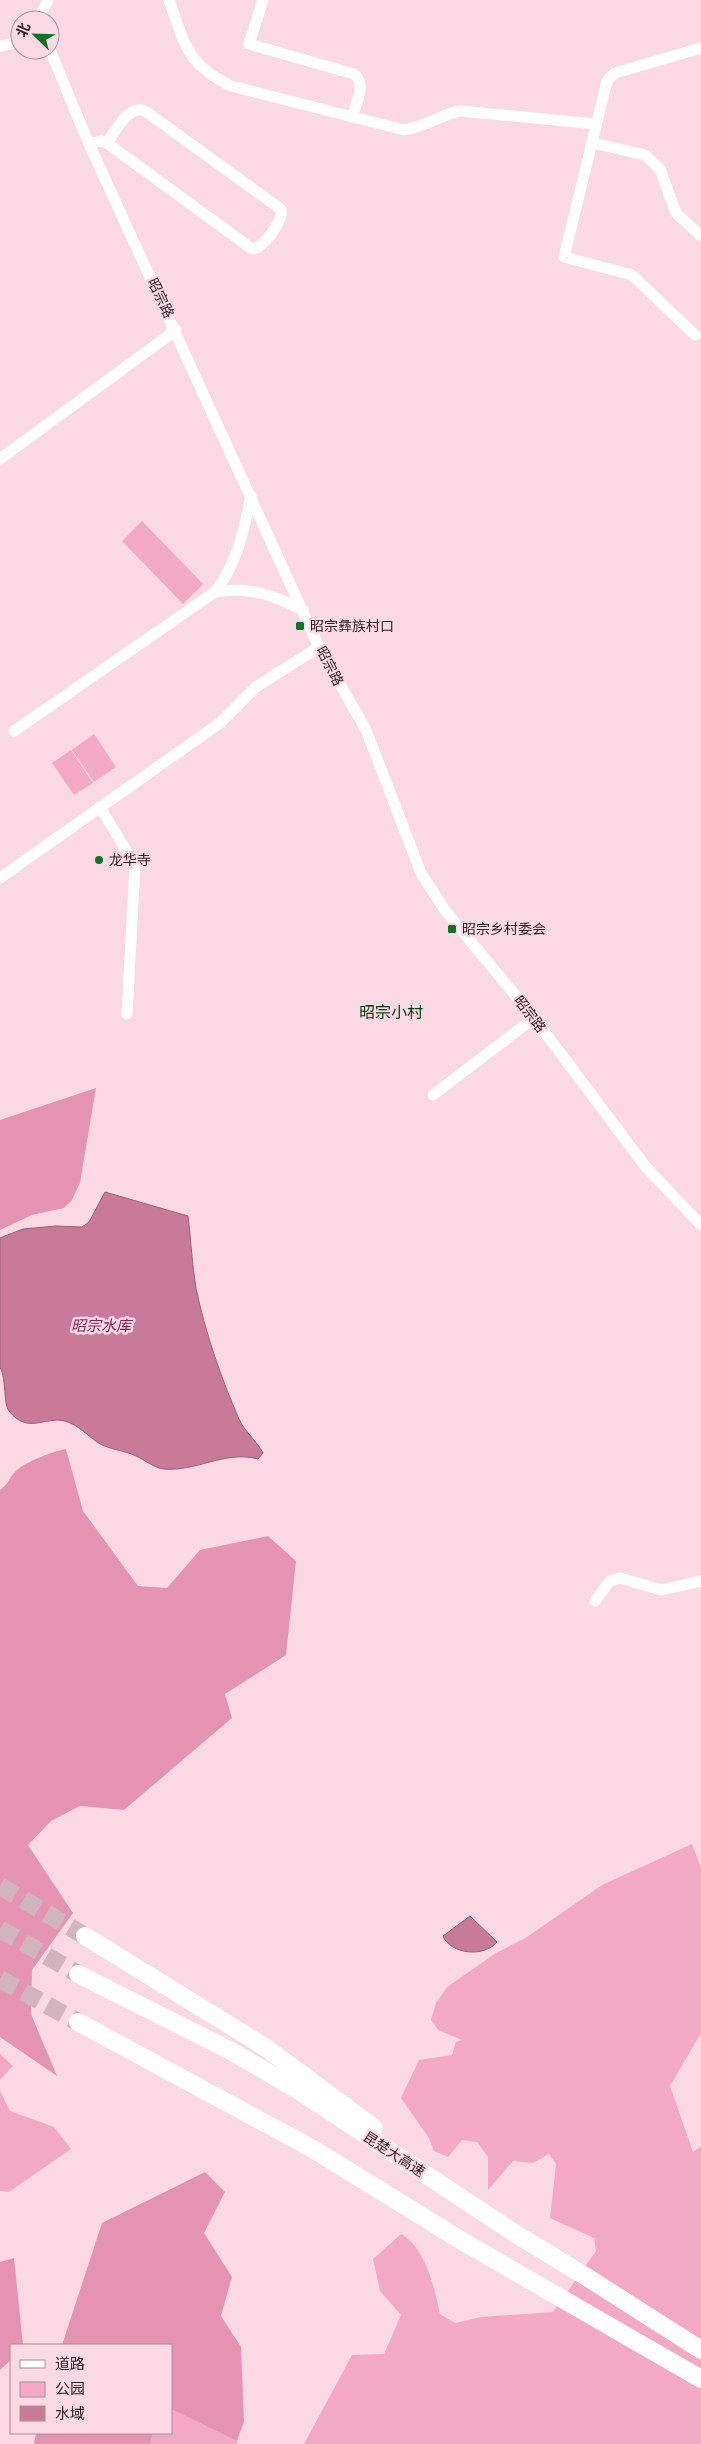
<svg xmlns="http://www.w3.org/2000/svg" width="701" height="2444" font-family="Raleway,'Noto Sans SC',sans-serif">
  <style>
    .green { fill: #f3a8c4 }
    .forest { fill: #e493b2 }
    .water { fill: #c97a99; stroke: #9a6076 }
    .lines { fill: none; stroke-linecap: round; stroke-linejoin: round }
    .highway-tunnel { stroke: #d1b4be; stroke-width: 18; stroke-dasharray: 18 9; stroke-linecap: butt }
    .minor { stroke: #fff; stroke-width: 11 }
    .highway { stroke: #fff; stroke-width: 18 }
    .poi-dot { fill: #107323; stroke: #fad9e4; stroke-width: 2 }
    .labels { text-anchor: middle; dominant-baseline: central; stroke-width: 5; stroke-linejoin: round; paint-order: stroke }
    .street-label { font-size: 14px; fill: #2e2226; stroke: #fad9e4 }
    .poi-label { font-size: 14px; fill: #2e2226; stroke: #fad9e4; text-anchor: start }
    .water-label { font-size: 15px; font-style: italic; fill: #80224f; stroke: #fad9e4 }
    .quarter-label { font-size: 16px; fill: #003d0a; stroke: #fad9e4 }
  </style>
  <rect width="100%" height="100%" fill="#fad9e4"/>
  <g class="green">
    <path d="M 142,521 L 203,584 L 183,604 L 122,541 Z"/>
    <path d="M 94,734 L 116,767 L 94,782 L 72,750 Z"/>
    <path d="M 71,750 L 93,783 L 74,795 L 52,763 Z"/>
    <path d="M 692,1844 L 701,1868 L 701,2033 L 670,2086 L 693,2152 L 701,2146 L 701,2444 L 304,2444 L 352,2355 L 384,2354 L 401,2315 L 380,2291 L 373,2259 L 401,2234 C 426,2249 434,2286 440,2314 L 455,2323 L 481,2317 L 553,2312 L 596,2251 L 594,2238 L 550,2218 L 556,2164 L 549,2154 L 533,2163 L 513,2161 L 488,2190 L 488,2157 L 477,2142 L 462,2140 L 448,2157 L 434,2151 L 429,2138 L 401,2098 L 419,2060 L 452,2055 L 456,2042 L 462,2040 L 438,2030 L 431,2020 L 436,2003 L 447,1987 L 496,1953 L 527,1937 L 602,1885 Z"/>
    <path d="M 0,2054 L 13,2066 L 0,2080 Z"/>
    <path d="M 0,2091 L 10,2111 L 54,2127 L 71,2149 L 9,2192 L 0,2191 Z"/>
    <path d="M 171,2409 L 237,2441 L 237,2444 L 150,2444 L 153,2433 L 171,2433 Z"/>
  </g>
  <g class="forest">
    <path d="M 96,1088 L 80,1183 L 72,1200 L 64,1208 L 32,1215 L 0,1230 L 0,1120 Z"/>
    <path d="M 66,1449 L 83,1511 L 138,1586 L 167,1588 L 200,1550 L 268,1536 L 296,1561 L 286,1655 L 225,1694 L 232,1718 L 124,1810 L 80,1806 L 51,1821 L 28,1845 L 73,1913 L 32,1970 L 31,2014 L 57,2076 L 0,2037 L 0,1490 C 9,1484 8,1479 15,1472 C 24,1462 54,1451 66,1449 Z"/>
    <path d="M 205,2172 L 225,2192 L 204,2233 L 232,2277 L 221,2316 L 241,2347 L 244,2422 L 237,2441 L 171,2409 L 171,2345 L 62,2345 L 102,2223 Z"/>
    <path d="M 14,2258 L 23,2345 L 11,2345 L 11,2360 L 0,2370 L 0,2262 Z"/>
    <path d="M 36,2433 L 153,2433 L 150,2444 L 34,2444 Z"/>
  </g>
  <g class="water">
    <path d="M 105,1192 L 188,1216 C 191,1240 192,1265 196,1288 C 205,1332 221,1378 239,1419 C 244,1431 257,1441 263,1453 L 258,1459 C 225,1450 196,1472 164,1469 C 154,1468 145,1460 136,1456 C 124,1450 109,1450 97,1442 C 87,1435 78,1425 65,1421 C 45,1416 28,1435 9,1411 C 3,1403 7,1381 0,1367 L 0,1238 L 23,1229 L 56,1226 L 82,1227 L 89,1222 Z"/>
    <path d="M 470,1916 L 497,1942 C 484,1958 450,1954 443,1936 Z"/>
  </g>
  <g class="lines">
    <g class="highway-tunnel">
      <path d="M 0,1886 L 85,1936"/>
      <path d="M 0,1929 L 78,1974"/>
      <path d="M 0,1979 L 78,2022"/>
    </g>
    <g class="minor">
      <path d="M 169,0 C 185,44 186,64 231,86 L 404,130 C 425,127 440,115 460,111 L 596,124"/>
      <path d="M 263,0 L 249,44 L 354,74 C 367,84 356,103 352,117"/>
      <path d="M 38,20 L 48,0"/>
      <path d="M 0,46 L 11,44 L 20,37"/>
      <path d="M 50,50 L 89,144 L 319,647 L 366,730 L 421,873 L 444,909 L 534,1018 L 645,1166 L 701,1225"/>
      <path d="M 593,143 L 645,155 L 660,169 L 676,213 L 701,236"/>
      <path d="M 89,144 L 101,141 L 107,143 L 252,249 C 263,249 284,220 281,210 L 278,207 L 145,111 C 128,104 115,132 107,143"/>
      <path d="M 695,335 L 632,275 L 564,257 L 607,81 L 615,73 L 701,48"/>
      <path d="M 0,459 L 176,330"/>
      <path d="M 251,496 C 244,530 237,564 215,592 C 248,586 273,595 303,610"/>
      <path d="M 14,731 L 215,592"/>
      <path d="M 100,807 L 135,865 L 127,1014"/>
      <path d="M 0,878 L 220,723 L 256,687 L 319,647"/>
      <path d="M 433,1095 L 534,1018"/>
      <path d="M 595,1601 L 610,1581 L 620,1578 L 661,1590 L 701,1581"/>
    </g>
    <g class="highway">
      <path d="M 85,1936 L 265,2047 L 374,2128"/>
      <path d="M 78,1974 L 231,2051 L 296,2089 L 516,2234 L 593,2281 L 701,2350"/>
      <path d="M 78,2022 L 313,2149 L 462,2241 L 701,2379"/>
    </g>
  </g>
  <g class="poi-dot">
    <rect x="295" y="621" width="10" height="10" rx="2.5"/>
    <circle cx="99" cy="860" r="5"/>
    <rect x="447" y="924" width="10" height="10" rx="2.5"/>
  </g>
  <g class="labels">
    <g class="street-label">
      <text transform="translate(161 298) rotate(65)">昭宗路</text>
      <text transform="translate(330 666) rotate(63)">昭宗路</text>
      <text transform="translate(530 1014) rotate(52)">昭宗路</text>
      <text transform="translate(394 2154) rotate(33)">昆楚大高速</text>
    </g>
    <g class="poi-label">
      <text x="310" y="626">昭宗彝族村口</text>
      <text x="109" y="860">龙华寺</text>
      <text x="462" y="929">昭宗乡村委会</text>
    </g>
    <g class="water-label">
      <text x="101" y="1326">昭宗水库</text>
    </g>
    <g class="quarter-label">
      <text x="391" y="1012">昭宗小村</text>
    </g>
  </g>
  <rect x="10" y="2344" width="162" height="90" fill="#fad9e4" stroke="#a89098"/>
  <rect x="20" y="2360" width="25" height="8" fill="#ffffff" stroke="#a89098"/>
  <text x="55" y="2369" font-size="15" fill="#2e2226">道路</text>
  <rect x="20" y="2382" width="25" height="15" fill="#f3a8c4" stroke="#a89098"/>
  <text x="55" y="2394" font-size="15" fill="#2e2226">公园</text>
  <rect x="20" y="2406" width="25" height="15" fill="#c97a99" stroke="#a89098"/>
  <text x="55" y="2419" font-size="15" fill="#2e2226">水域</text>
  <g transform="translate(35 35) rotate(293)"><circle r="24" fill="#fad9e4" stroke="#a89098"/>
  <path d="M0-4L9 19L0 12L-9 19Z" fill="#107323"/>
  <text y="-8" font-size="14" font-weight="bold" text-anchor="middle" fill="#2e2226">北</text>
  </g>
</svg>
